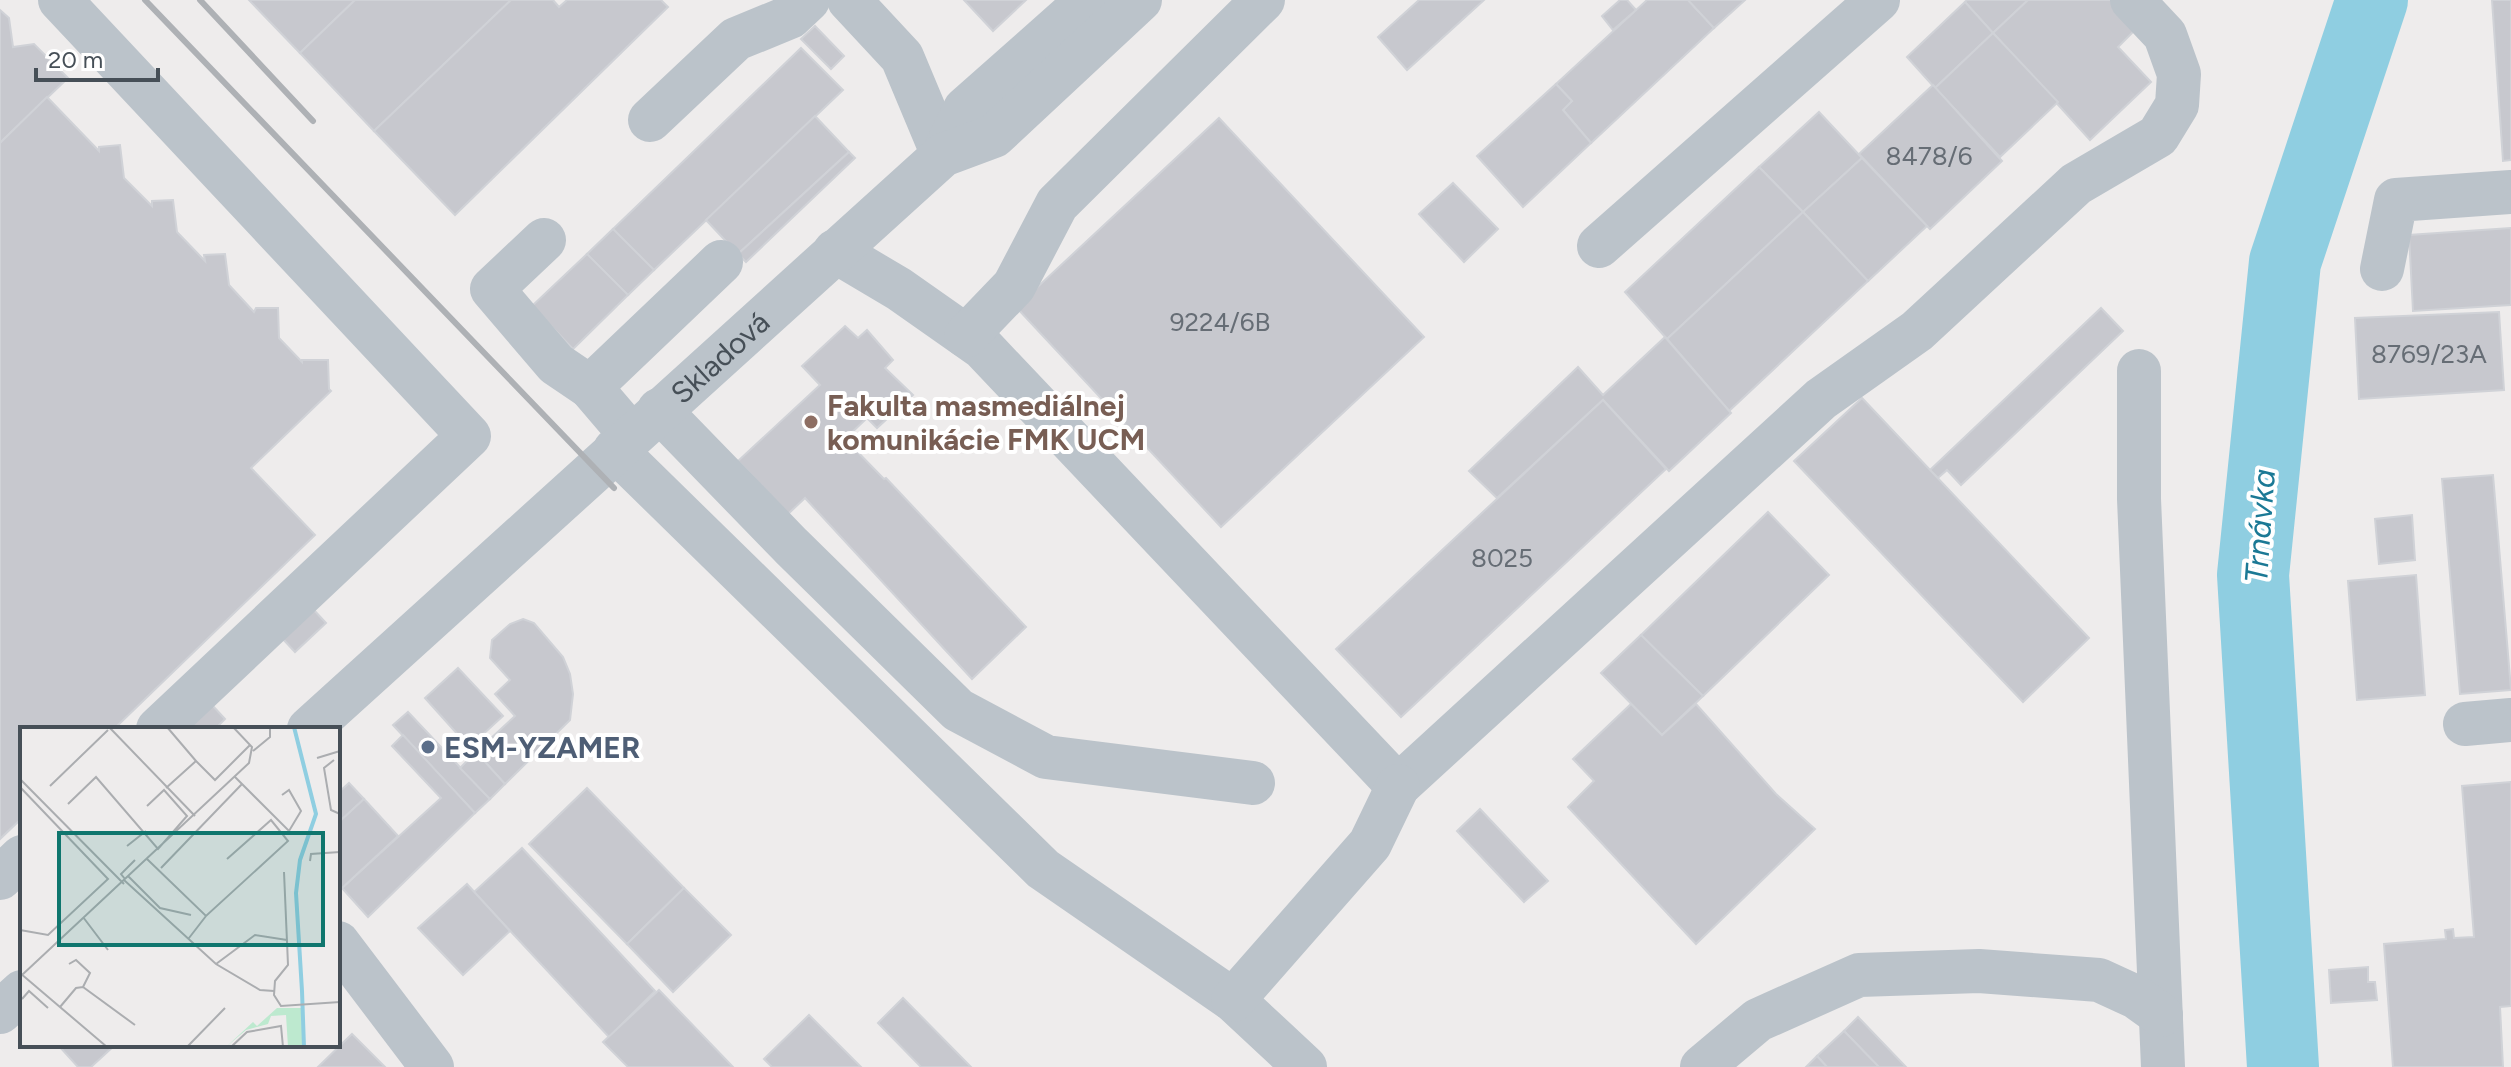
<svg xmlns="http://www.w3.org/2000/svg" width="2511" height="1067" font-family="Figtree,sans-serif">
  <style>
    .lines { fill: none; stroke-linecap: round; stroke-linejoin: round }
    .river { stroke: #8fcee1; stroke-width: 72 }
    .building { fill: #c7c8ce; stroke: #d0d2d7; stroke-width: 2 }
    .minor { stroke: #bbc3ca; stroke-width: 44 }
    .rail { stroke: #aeb1b5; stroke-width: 6 }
    .education-dot { fill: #8d6e63; stroke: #fff; stroke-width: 3 }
    .service-dot { fill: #5c6f8a; stroke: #fff; stroke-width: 3 }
    .labels { text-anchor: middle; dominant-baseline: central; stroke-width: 8; stroke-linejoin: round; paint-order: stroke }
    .number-label { font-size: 26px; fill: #666d75 }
    .street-label { font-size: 30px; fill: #464f57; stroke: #fff }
    .education-label { font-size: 30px; font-weight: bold; fill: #785e54; stroke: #fff; text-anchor: start }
    .service-label { font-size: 30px; font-weight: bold; fill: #4e5e75; stroke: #fff; text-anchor: start }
    .water-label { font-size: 32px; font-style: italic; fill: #1b7995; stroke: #fff }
    .inset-river { fill: none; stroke: #8fcee1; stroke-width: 4 }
    .inset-road { fill: none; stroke: #abadb0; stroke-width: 2 }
    .view { fill: #0f766e; fill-opacity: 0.15; stroke: #0f766e; stroke-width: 4 }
    .inset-edge { fill: none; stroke: #464f57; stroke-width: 4 }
  </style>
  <rect width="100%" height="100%" fill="#eeecec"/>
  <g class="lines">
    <path class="river" d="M 2283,1067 L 2253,575 L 2285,262 L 2372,0"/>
  </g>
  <g class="building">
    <path d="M 249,0 L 355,0 L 300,53 Z"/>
    <path d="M 355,0 L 511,0 L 374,131 L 300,53 Z"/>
    <path d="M 511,0 L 553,0 L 559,7 L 567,0 L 661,0 L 668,7 L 455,215 L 374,131 Z"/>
    <path d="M 964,0 L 1026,0 L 993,31 Z"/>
    <path d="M 1419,0 L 1484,0 L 1407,70 L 1378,37 Z"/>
    <path d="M 1620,0 L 1627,0 L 1636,10 L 1613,30 L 1602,16 Z"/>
    <path d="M 1647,0 L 1688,0 L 1714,28 L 1591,143 L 1563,110 L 1572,101 L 1556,84 Z"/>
    <path d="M 1688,0 L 1745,0 L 1714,28 Z"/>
    <path d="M 1967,0 L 2028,0 L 1993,33 L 1965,2 Z"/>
    <path d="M 2028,0 L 2113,0 L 2138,27 L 2118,47 L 2151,82 L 2090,140 L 1993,33 Z"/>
    <path d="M 2492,0 L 2511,0 L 2511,160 L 2503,161 Z"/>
    <path d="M 1965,2 L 1993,33 L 1935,88 L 1907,57 Z"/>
    <path d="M 0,10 L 9,18 L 13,47 L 34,44 L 68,78 L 0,143 Z"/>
    <path d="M 815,26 L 844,56 L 831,69 L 801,39 Z"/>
    <path d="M 1993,33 L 2058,102 L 2000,157 L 1935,88 Z"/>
    <path d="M 801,48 L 843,90 L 654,270 L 613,229 Z"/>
    <path d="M 1556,84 L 1572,101 L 1563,110 L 1591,143 L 1523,207 L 1477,156 Z"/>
    <path d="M 1933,85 L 2002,161 L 1930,229 L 1859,154 Z"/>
    <path d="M 47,97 L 99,151 L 99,147 L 120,145 L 124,178 L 152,206 L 152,201 L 173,200 L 177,232 L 205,261 L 204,255 L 225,254 L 229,285 L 254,312 L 256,308 L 278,308 L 279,338 L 302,362 L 302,360 L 328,360 L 329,389 L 331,391 L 251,468 L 315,535 L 114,729 L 22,729 L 22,818 L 0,839 L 0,143 Z"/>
    <path d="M 1819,112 L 1862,158 L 1803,212 L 1759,167 Z"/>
    <path d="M 815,116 L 849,152 L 738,254 L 706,220 Z"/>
    <path d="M 1219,118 L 1424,337 L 1221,527 L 1016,307 Z"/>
    <path d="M 849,152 L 855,158 L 746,262 L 738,254 Z"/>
    <path d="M 1862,158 L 1927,226 L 1868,281 L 1803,212 Z"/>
    <path d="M 1759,167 L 1803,212 L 1667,339 L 1625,292 Z"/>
    <path d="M 1453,183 L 1498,229 L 1464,262 L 1419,214 Z"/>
    <path d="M 1803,212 L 1868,281 L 1729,411 L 1667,339 Z"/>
    <path d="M 2511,228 L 2511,305 L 2413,311 L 2409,235 Z"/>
    <path d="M 613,229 L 654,270 L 628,295 L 587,254 Z"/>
    <path d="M 587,254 L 628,295 L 573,349 L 532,306 Z"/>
    <path d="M 2101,308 L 2123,331 L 1961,485 L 1947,470 L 1938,478 L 1930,470 Z"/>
    <path d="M 2499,312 L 2504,390 L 2359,399 L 2355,318 Z"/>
    <path d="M 845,326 L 858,338 L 867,330 L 893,360 L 885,368 L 913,395 L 877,428 L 867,418 L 845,439 L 884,479 L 886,478 L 1026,627 L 972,679 L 805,498 L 788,514 L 738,461 L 820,385 L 802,366 Z"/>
    <path d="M 1665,337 L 1731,413 L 1669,471 L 1603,400 L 1497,498 L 1469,471 L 1578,367 L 1603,395 Z"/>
    <path d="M 1862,398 L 2089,638 L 2023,702 L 1794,461 Z"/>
    <path d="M 1603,400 L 1666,469 L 1401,717 L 1336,649 Z"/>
    <path d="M 2493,475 L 2511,690 L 2460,694 L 2442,479 Z"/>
    <path d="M 1768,512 L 1829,575 L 1703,696 L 1641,635 Z"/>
    <path d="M 2412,515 L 2415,560 L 2379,564 L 2375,519 Z"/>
    <path d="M 2416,575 L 2425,695 L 2357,700 L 2348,581 Z"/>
    <path d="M 312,608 L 326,623 L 295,652 L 281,637 Z"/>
    <path d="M 523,619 L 534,623 L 563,657 L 570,674 L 573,694 L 570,720 L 505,784 L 476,752 L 515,716 L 495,694 L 510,680 L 490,658 L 492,640 L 510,624 Z"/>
    <path d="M 1641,635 L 1703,696 L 1662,735 L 1601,673 Z"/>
    <path d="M 458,668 L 503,716 L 469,747 L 425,698 Z"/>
    <path d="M 1631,704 L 1662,735 L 1696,704 L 1776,794 L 1815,829 L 1696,944 L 1568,807 L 1594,781 L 1573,759 Z"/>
    <path d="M 212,705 L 225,719 L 215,729 L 187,729 Z"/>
    <path d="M 408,712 L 490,799 L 475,813 L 393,725 Z"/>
    <path d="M 403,735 L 475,813 L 368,917 L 342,888 L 441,798 L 392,746 Z"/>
    <path d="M 476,752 L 505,784 L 490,799 L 460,768 Z"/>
    <path d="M 2511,782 L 2511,1006 L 2500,1007 L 2503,1067 L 2393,1067 L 2384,944 L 2446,939 L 2445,930 L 2453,929 L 2454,938 L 2474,937 L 2462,786 Z"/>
    <path d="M 349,783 L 364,799 L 338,823 L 338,793 Z"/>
    <path d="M 587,788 L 684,888 L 627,944 L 529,844 Z"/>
    <path d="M 364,799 L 398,836 L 342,888 L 338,884 L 338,823 Z"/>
    <path d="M 1480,809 L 1548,881 L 1524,902 L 1457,831 Z"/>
    <path d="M 522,848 L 655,991 L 609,1037 L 474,892 Z"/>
    <path d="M 467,884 L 510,931 L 463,975 L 418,928 Z"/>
    <path d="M 684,888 L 731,935 L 673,992 L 627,944 Z"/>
    <path d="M 2368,967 L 2368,982 L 2375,982 L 2377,1000 L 2331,1003 L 2329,970 Z"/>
    <path d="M 659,990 L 733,1067 L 628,1067 L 603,1042 Z"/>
    <path d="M 903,998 L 971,1067 L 921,1067 L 878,1023 Z"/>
    <path d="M 809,1015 L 861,1067 L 772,1067 L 764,1059 Z"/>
    <path d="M 1858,1017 L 1906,1067 L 1879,1067 L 1844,1031 Z"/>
    <path d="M 1844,1031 L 1879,1067 L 1827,1067 L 1817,1056 Z"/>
    <path d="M 352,1034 L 385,1067 L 318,1067 Z"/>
    <path d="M 58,1045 L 115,1045 L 91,1067 L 78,1067 Z"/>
    <path d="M 1817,1056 L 1827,1067 L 1806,1067 Z"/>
  </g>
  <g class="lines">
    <g class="minor">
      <path d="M 60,0 L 469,436 L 158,729"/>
      <path d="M 849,0 L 902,57 L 943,155"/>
      <path d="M 650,120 L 736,39 L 790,17 L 808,0"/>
      <path d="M 943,155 L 965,109 L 1088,0"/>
      <path d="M 544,240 L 492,289 L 556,364 L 590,387"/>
      <path d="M 1599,246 L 1878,0"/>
      <path d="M 835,251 L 899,289 L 983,348 L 1398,786 L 1821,399 L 1917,331 L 2076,184 L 2158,136 L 2177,105 L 2179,74 L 2165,35 L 2132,0"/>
      <path d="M 2382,269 L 2396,200 L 2511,192"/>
      <path d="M 966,336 L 1014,286 L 1057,204 L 1263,0"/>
      <path d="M 2139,371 L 2139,499 L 2163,1067"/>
      <path d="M 659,410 L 791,546 L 958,710 L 1046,757 L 1253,783"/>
      <path d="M 631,435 L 590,387 L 721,262"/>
      <path d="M 615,450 L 1043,869 L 1233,1000 L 1305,1067"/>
      <path d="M 2465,724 L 2511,720"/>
      <path id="s1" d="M 309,729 L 943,155 L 994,136 L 1140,0"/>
      <path d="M 0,878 L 22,857"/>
      <path d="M 338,943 L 432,1067"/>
      <path d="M 1233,1000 L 1370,844 L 1398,786"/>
      <path d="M 0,1012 L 22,992"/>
      <path d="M 1702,1067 L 1758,1020 L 1859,975 L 1979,971 L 2099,980 L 2136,997 L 2161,1015"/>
    </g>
    <g class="rail">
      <path d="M 145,0 L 614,488"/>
      <path d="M 200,0 L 313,121"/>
    </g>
  </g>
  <circle class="education-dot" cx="811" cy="422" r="8"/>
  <circle class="service-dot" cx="428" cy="747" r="8"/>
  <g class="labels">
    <g class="number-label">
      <text x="1929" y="156">8478/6</text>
      <text x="1220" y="322">9224/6B</text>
      <text x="2429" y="354">8769/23A</text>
      <text x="1502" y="558">8025</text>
    </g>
    <g class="street-label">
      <text stroke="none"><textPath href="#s1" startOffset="554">Skladová</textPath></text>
    </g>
    <g class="education-label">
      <text x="827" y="405">Fakulta masmediálnej<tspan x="827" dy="34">komunikácie FMK UCM</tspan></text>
    </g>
    <g class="service-label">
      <text x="444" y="747">ESM-YZAMER</text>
    </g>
    <g class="water-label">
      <text transform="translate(2260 526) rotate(-86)">Trnávka</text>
    </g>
  </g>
  <g transform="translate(20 727)">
    <rect width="320" height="320" fill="#eeecec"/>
    <path d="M 257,281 L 281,281 L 283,320 L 268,320 L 266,288 L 251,289 L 248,297 L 226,303 L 206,320 L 233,295 L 237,299 Z" fill="#bde9cf"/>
    <path class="inset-river" d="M 274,0 L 296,87 L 280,133 L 276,166 L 282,264M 282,264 L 284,320"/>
    <path class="inset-road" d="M 89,0 L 175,89M 233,24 L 250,10 L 250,0M 297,31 L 320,24M 314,33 L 304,41 L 311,83 L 320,87M 176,34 L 195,53 L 230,18M 215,50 L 269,104 L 281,84 L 269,63 L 262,68M 0,52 L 104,157M 30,59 L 88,3M 0,60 L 88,152 L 28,208 L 0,203M 146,61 L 176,34 L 147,0M 48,77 L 76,50 L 138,122 L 167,89 L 144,63 L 127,79M 107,119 L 126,104M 127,132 L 186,189 L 268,114 L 251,93 L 207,132M 290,134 L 291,127 L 320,125M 141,141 L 222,57M 264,145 L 268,238 L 255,254 L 254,268 L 261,279 L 320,275M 108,149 L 140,181 L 171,188M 105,152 L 101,147 L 115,133M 104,153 L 196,237 L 240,263 L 254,264M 63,190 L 88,223M 169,211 L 186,189M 49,237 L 56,233 L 70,246 L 63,260M 196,237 L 235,208 L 267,213M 0,246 L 87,320M 2,248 L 229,36 L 232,20 L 213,0M 2,272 L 9,264 L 28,281M 40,280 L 56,261 L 63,260 L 115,298M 167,320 L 205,281M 211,320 L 227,305 L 261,299 L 263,320"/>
    <path class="view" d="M 39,106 L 303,106 L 303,218 L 39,218 Z"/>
    <rect width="320" height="320" class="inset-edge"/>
  </g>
  <path d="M36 68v12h122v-12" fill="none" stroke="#464f57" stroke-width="4"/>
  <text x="48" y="68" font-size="24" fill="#464f57" stroke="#ffffff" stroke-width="6" paint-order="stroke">20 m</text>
</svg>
